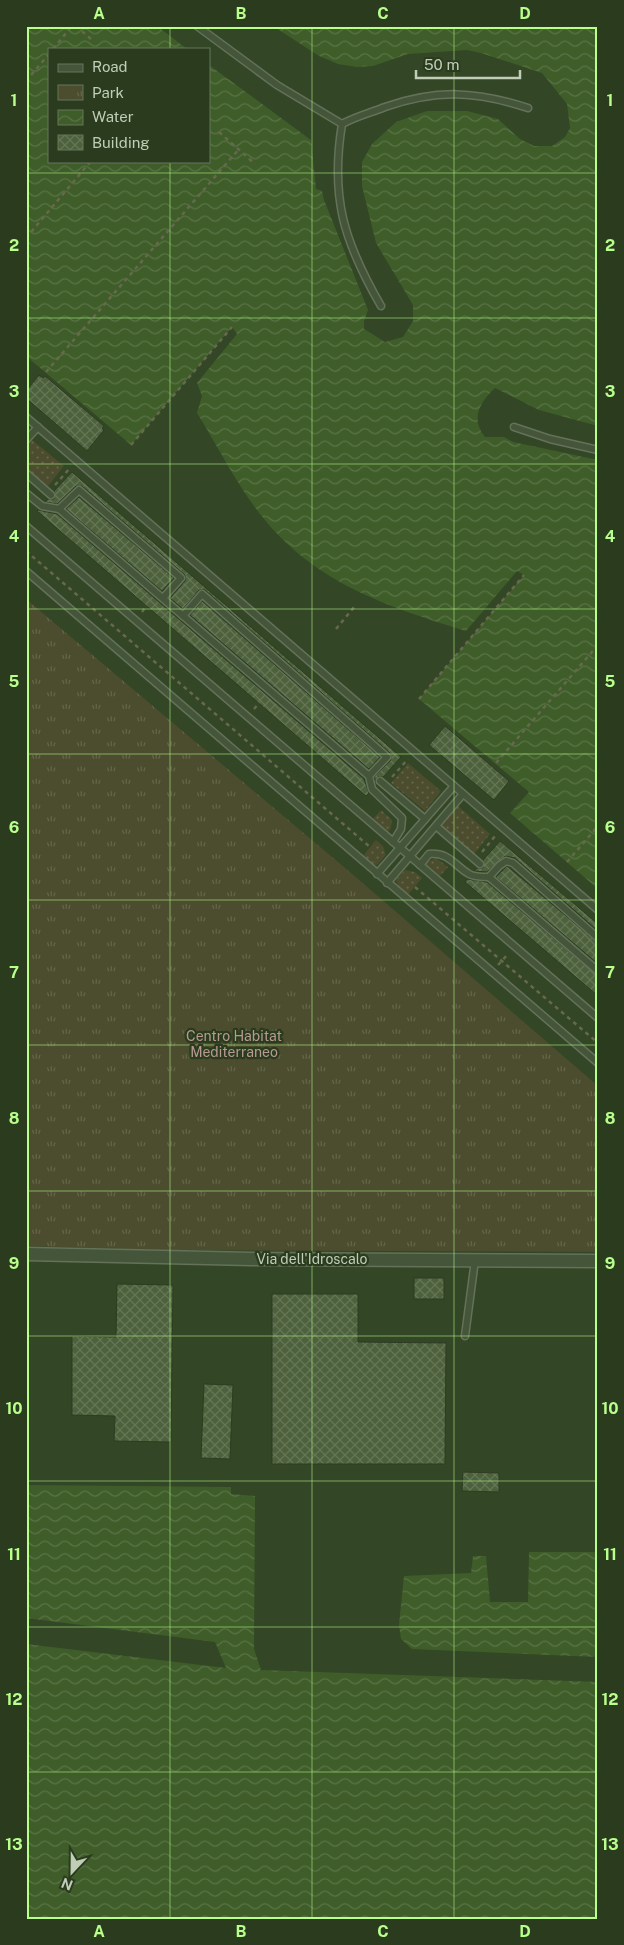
<svg xmlns="http://www.w3.org/2000/svg" width="624" height="1945" font-family="'Public Sans',sans-serif">
  <style>
    .grass { fill: url(#grass-dots) }
    .park { fill: url(#park-tufts) }
    .water { fill: url(#water-waves) }
    .building { fill: url(#building-cross-hatch); stroke: #2c3d20 }
    .lines { fill: none; stroke-linecap: round; stroke-linejoin: round }
    .lane-casing { stroke: #637259; stroke-width: 9 }
    .street-casing { stroke: #637259; stroke-width: 15 }
    .path { stroke: #66694d; stroke-width: 2.5; stroke-dasharray: 4 4; stroke-linecap: butt }
    .lane { stroke: #45553a; stroke-width: 6 }
    .street { stroke: #45553a; stroke-width: 12 }
    .grid { fill: none; stroke: #b8ff8c; stroke-width: 1; stroke-opacity: 0.55 }
    .labels { text-anchor: middle; dominant-baseline: central; stroke-width: 4.5; stroke-linejoin: round; paint-order: stroke }
    .park-label { font-size: 14px; fill: #b89a92; stroke: #2a3b1e }
    .street-label { font-size: 14px; fill: #c0ceb8; stroke: #2a3b1e }
    .neatline { fill: none; stroke: #b8ff8c; stroke-width: 2 }
    .grid-label { font-size: 16px; text-anchor: middle; font-weight: bold; fill: #b8ff8c }
  </style>
  <defs>
    <pattern id="grass-dots" width="8" height="8" patternUnits="userSpaceOnUse" patternTransform="scale(1.25)"><rect width="8" height="8" fill="#4c4c2e"/><path d="M2 2h.1M6 6h.1" fill="none" stroke="#64654a" stroke-width="1.8" stroke-linecap="round"/></pattern>
    <pattern id="park-tufts" width="24" height="20" patternUnits="userSpaceOnUse" patternTransform="scale(1.25)"><rect width="24" height="20" fill="#4c4c2e"/><path d="M3 7l-1-3M5 7V3M7 7l1-3M15 17l-1-3M17 17v-4M19 17l1-3" fill="none" stroke="#64654a"/></pattern>
    <pattern id="water-waves" width="16" height="10" patternUnits="userSpaceOnUse" patternTransform="scale(1.25)"><rect width="16" height="10" fill="#3f5d29"/><path d="M0 5q4-4 8 0t8 0" fill="none" stroke="#597346"/></pattern>
    <pattern id="building-cross-hatch" width="8" height="8" patternUnits="userSpaceOnUse" patternTransform="scale(1.25)"><rect width="8" height="8" fill="#4c613c"/><path d="M0 0l8 8M0 8l8-8" fill="none" stroke="#647656"/></pattern>
  </defs>
  <rect width="100%" height="100%" fill="#334625"/>
  <g class="grass">
    <path d="M 31,439 L 64,466 L 48,486 L 26,468 L 26,444 Z"/>
    <path d="M 408,763 L 441,791 L 425,811 L 391,783 Z"/>
    <path d="M 458,806 L 490,834 L 474,854 L 441,825 Z"/>
    <path d="M 381,810 L 392,820 L 391,828 L 388,832 L 373,819 Z"/>
    <path d="M 376,840 L 383,846 L 386,855 L 377,865 L 371,864 L 362,857 Z"/>
    <path d="M 436,858 L 448,867 L 440,876 L 425,863 Z"/>
    <path d="M 405,870 L 415,872 L 422,878 L 407,896 L 400,889 L 396,880 Z"/>
  </g>
  <path class="park" d="M 26,599 L 351,873 L 598,1086 L 598,1252 L 161,1250 L 26,1246 Z"/>
  <g class="water">
    <path d="M 26,26 L 157,26 L 187,49 L 49,49 L 49,161 L 209,161 L 209,65 L 311,140 L 316,189 L 322,191 L 324,200 L 368,310 L 364,321 L 364,329 L 385,342 L 403,337 L 413,321 L 413,305 L 376,243 L 362,186 L 362,162 L 372,144 L 396,122 L 427,111 L 467,111 L 498,119 L 520,139 L 534,146 L 552,146 L 565,137 L 570,128 L 567,104 L 542,73 L 481,53 L 467,50 L 408,54 L 373,66 L 357,67 L 338,64 L 319,56 L 273,26 L 598,26 L 598,426 L 539,410 L 495,388 C 480,402 470,419 485,437 L 504,437 L 513,442 L 598,460 L 598,889 L 510,813 L 529,792 L 419,699 L 524,575 L 517,571 L 466,631 C 386,606 314,583 260,514 C 237,485 217,445 197,413 L 202,396 L 197,383 L 237,334 L 232,327 L 131,445 L 26,356 Z"/>
    <path d="M 26,1485 L 231,1487 L 231,1494 L 255,1496 L 254,1649 L 261,1670 L 598,1682 L 598,1919 L 26,1919 L 26,1644 L 226,1668 L 215,1642 L 26,1618 Z"/>
    <path d="M 529,1552 L 598,1552 L 598,1657 L 412,1649 L 401,1639 L 399,1625 L 404,1576 L 471,1573 L 473,1556 L 486,1556 L 490,1602 L 528,1602 Z"/>
  </g>
  <g class="building">
    <path d="M 39,375 L 43,378 L 45,376 L 104,426 L 102,428 L 104,430 L 87,451 L 26,398 L 26,391 Z"/>
    <path d="M 72,472 L 401,757 L 383,777 L 378,777 L 375,780 L 374,777 L 391,760 L 390,753 L 205,590 L 199,590 L 183,609 L 170,598 L 185,581 L 185,575 L 82,486 L 76,486 L 57,504 L 45,502 L 48,499 L 54,499 L 54,491 Z"/>
    <path d="M 79,497 L 174,578 L 162,591 L 66,509 Z"/>
    <path d="M 38,510 L 57,514 L 364,779 L 369,793 L 366,796 L 37,511 Z"/>
    <path d="M 202,601 L 380,757 L 369,769 L 190,615 Z"/>
    <path d="M 445,726 L 509,781 L 494,800 L 429,745 Z"/>
    <path d="M 500,841 L 598,924 L 598,931 L 515,858 L 505,856 L 487,872 L 474,871 L 477,868 L 483,868 L 483,860 Z"/>
    <path d="M 507,866 L 598,943 L 598,964 L 496,877 Z"/>
    <path d="M 467,879 L 487,882 L 598,976 L 598,996 L 465,882 Z"/>
    <rect x="414" y="1278" width="30" height="21"/>
    <path d="M 117,1284 L 173,1285 L 171,1442 L 114,1441 L 115,1416 L 72,1415 L 72,1336 L 116,1337 Z"/>
    <path d="M 272,1294 L 358,1294 L 358,1342 L 446,1343 L 445,1464 L 272,1464 Z"/>
    <path d="M 204,1384 L 233,1385 L 230,1459 L 201,1458 Z"/>
    <path d="M 463,1472 L 499,1473 L 499,1492 L 462,1491 Z"/>
  </g>
  <g class="lines">
    <defs>
      <g id="lane">
        <path d="M 197,26 L 277,85 L 342,124"/>
        <path d="M 381,306 C 344,242 330,198 342,124 C 357,116 370,113 385,107 C 437,89 476,91 528,108"/>
        <path d="M 26,417 L 598,910"/>
        <path d="M 514,427 L 550,439 L 598,450"/>
        <path d="M 26,440 L 38,427"/>
        <path d="M 26,473 L 51,495"/>
        <path d="M 26,493 L 42,506 L 59,509 L 369,776 L 372,789 L 402,818 L 401,829 L 393,842"/>
        <path d="M 59,509 L 79,490 L 181,578 L 163,598"/>
        <path d="M 26,526 L 598,1018"/>
        <path d="M 26,571 L 598,1063"/>
        <path d="M 183,616 L 202,594 L 387,757 L 369,776"/>
        <path d="M 380,781 L 425,819"/>
        <path d="M 436,826 L 480,864"/>
        <path d="M 420,865 L 429,854 C 449,852 454,865 469,874 C 474,877 483,877 489,877 L 598,971"/>
        <path d="M 377,874 L 454,786"/>
        <path d="M 489,877 L 499,866 L 506,861 L 513,863 L 598,938"/>
        <path d="M 387,883 L 463,794"/>
        <path d="M 465,1336 L 475,1260"/>
      </g>
      <path id="street" d="M 26,1254 L 252,1259 L 598,1261"/>
    </defs>
    <use href="#lane" class="lane-casing"/>
    <use href="#street" class="street-casing"/>
    <g class="path">
      <path d="M 76,26 L 91,39"/>
      <path d="M 53,49 L 72,26"/>
      <path d="M 26,81 L 49,54"/>
      <path d="M 219,132 L 255,164"/>
      <path d="M 26,238 L 91,161"/>
      <path d="M 46,372 L 239,149"/>
      <path d="M 131,445 L 232,327"/>
      <path d="M 55,485 L 70,468"/>
      <path d="M 26,551 L 370,847"/>
      <path d="M 142,612 L 147,605"/>
      <path d="M 336,629 L 355,606"/>
      <path d="M 419,699 L 524,575"/>
      <path d="M 254,709 L 260,702"/>
      <path d="M 496,763 L 598,645"/>
      <path d="M 392,777 L 408,759"/>
      <path d="M 482,852 L 496,835"/>
      <path d="M 567,862 L 598,826"/>
      <path d="M 415,887 L 598,1043"/>
      <path d="M 498,965 L 508,954"/>
    </g>
    <use href="#lane" class="lane"/>
    <use href="#street" class="street"/>
  </g>
  <path class="grid" d="M 170,26 L 170,49M 312,26 L 312,1919M 454,26 L 454,1919M 170,161 L 170,1919M 26,173 L 598,173M 26,318 L 598,318M 26,464 L 598,464M 26,609 L 598,609M 26,754 L 598,754M 26,900 L 598,900M 26,1045 L 598,1045M 26,1191 L 598,1191M 26,1336 L 598,1336M 26,1481 L 598,1481M 26,1627 L 598,1627M 26,1772 L 598,1772"/>
  <g class="labels">
    <g class="park-label">
      <text x="234" y="1036">Centro Habitat<tspan x="234" dy="16">Mediterraneo</tspan></text>
    </g>
    <g class="street-label">
      <text x="312" y="1259">Via dell'Idroscalo</text>
    </g>
  </g>
  <rect width="624" height="1945" fill="none" stroke="#2a3b1e" stroke-width="55"/>
  <rect x="48" y="48" width="162" height="115" fill="#2a3b1e" stroke="#66765c"/>
  <rect x="58" y="64" width="25" height="8" fill="#45553a" stroke="#66765c"/>
  <text x="92" y="72" font-size="15" fill="#c0ceb8">Road</text>
  <rect x="58" y="85" width="25" height="15" fill="url(#park-tufts)" stroke="#66765c"/>
  <text x="92" y="98" font-size="15" fill="#c0ceb8">Park</text>
  <rect x="58" y="110" width="25" height="15" fill="url(#water-waves)" stroke="#66765c"/>
  <text x="92" y="122" font-size="15" fill="#c0ceb8">Water</text>
  <rect x="58" y="135" width="25" height="15" fill="url(#building-cross-hatch)" stroke="#66765c"/>
  <text x="92" y="148" font-size="15" fill="#c0ceb8">Building</text>
  <g transform="translate(72 1872) rotate(202)" stroke="#2a3b1e" stroke-width="4" paint-order="stroke">
  <path d="M0-4L9 19L0 12L-9 19Z" fill="#c0ceb8"/>
  <text y="-8" font-size="14" font-weight="bold" text-anchor="middle" fill="#c0ceb8">N</text>
  </g>
  <path d="M416 70v8h104v-8" fill="none" stroke="#c0ceb8" stroke-width="2.5"/>
  <text x="424" y="70" font-size="15" fill="#c0ceb8" stroke="#2a3b1e" stroke-width="4" paint-order="stroke">50 m</text>
  <rect x="28" y="28" width="568" height="1890" class="neatline"/>
  <g class="grid-label">
    <text x="99" y="19">A</text>
    <text x="241" y="19">B</text>
    <text x="383" y="19">C</text>
    <text x="525" y="19">D</text>
    <text x="14" y="106">1</text>
    <text x="610" y="106">1</text>
    <text x="14" y="251">2</text>
    <text x="610" y="251">2</text>
    <text x="14" y="397">3</text>
    <text x="610" y="397">3</text>
    <text x="14" y="542">4</text>
    <text x="610" y="542">4</text>
    <text x="14" y="687">5</text>
    <text x="610" y="687">5</text>
    <text x="14" y="833">6</text>
    <text x="610" y="833">6</text>
    <text x="14" y="978">7</text>
    <text x="610" y="978">7</text>
    <text x="14" y="1124">8</text>
    <text x="610" y="1124">8</text>
    <text x="14" y="1269">9</text>
    <text x="610" y="1269">9</text>
    <text x="14" y="1414">10</text>
    <text x="610" y="1414">10</text>
    <text x="14" y="1560">11</text>
    <text x="610" y="1560">11</text>
    <text x="14" y="1705">12</text>
    <text x="610" y="1705">12</text>
    <text x="14" y="1850">13</text>
    <text x="610" y="1850">13</text>
    <text x="99" y="1937">A</text>
    <text x="241" y="1937">B</text>
    <text x="383" y="1937">C</text>
    <text x="525" y="1937">D</text>
  </g>
</svg>
